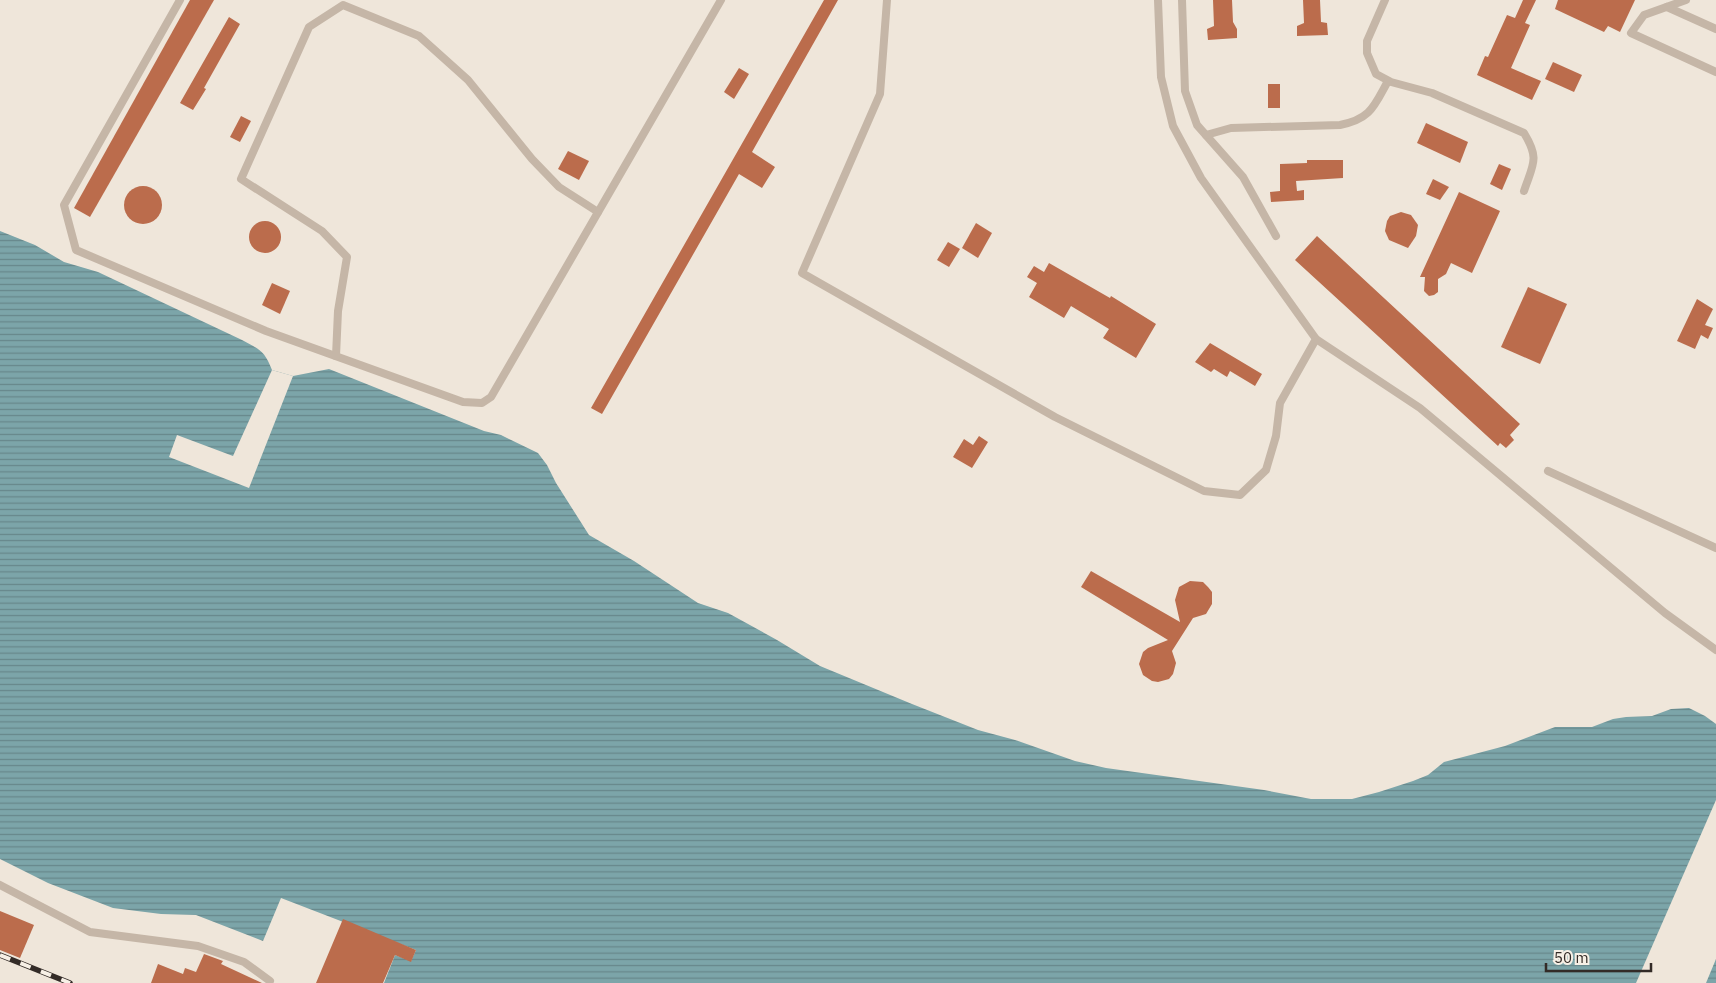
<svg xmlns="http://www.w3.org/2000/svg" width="1716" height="983" font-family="'IBM Plex Sans',sans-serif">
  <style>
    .water { fill: url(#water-rules) }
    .pier { fill: #efe6da }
    .building { fill: #bb6c4c }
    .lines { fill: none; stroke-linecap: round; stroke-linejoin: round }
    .service { stroke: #c5b6a7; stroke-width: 8 }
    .rail-casing { stroke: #332b27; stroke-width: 5.5 }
    .rail { stroke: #f7f0e6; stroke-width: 4; stroke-dasharray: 11; stroke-linecap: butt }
  </style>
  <defs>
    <pattern id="water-rules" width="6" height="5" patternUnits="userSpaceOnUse" patternTransform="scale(1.25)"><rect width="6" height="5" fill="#7ca5a9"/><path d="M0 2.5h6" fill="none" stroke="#66878a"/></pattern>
  </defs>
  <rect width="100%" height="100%" fill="#efe6da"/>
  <path class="water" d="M 0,231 L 35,245 L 64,262 L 98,272 L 242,340 C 260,350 264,350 272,370 L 293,376 L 329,369 L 484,431 L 501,435 L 538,453 L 547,465 L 556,483 L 589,535 L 634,561 L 698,603 L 728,613 L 777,640 L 820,666 L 912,704 L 978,730 L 1015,740 L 1075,761 L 1106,768 L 1264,790 L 1311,799 L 1352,799 L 1379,792 L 1413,781 L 1428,775 L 1444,762 L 1505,746 L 1555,727 L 1592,727 L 1613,719 L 1626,717 L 1652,716 L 1671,709 L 1689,708 L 1705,716 L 1716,724 L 1716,983 L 384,983 L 395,955 L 411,961 L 416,950 L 281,898 L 263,941 L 196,915 L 161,914 L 113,908 L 48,883 L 0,859 Z"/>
  <g class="pier">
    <path d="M 272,370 L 293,376 L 249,488 L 169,457 L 177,435 L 233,456 Z"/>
    <path d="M 1716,800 L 1716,959 L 1706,983 L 1636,983 Z"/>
  </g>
  <g class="building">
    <path d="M 190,0 L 214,0 L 90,217 L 74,208 Z"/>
    <path d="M 824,0 L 838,0 L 752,152 L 775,167 L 762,188 L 739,174 L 602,414 L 591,408 Z"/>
    <path d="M 1213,0 L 1232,0 L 1233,22 L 1237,29 L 1237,38 L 1208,40 L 1207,29 L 1214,26 Z"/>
    <path d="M 1303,0 L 1320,0 L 1321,22 L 1327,23 L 1328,35 L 1297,36 L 1297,26 L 1304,23 Z"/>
    <path d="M 1523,0 L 1536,0 L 1525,23 L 1530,25 L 1511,68 L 1541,81 L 1532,100 L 1477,75 L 1485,56 L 1488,57 L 1507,15 L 1515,18 Z"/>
    <path d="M 1558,0 L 1635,0 L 1620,32 L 1608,26 L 1604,32 L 1555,9 Z"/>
    <path d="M 229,17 L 240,24 L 204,88 L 206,89 L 193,110 L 180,103 Z"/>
    <path d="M 1553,62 L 1582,75 L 1574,92 L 1545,79 Z"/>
    <path d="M 739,68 L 749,74 L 734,99 L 724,92 Z"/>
    <rect x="1268" y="84" width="12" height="24"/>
    <path d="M 241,116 L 251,121 L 240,142 L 230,137 Z"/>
    <path d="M 1426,123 L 1468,142 L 1460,163 L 1417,143 Z"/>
    <path d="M 568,151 L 589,161 L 579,180 L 558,169 Z"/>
    <path d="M 1307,160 L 1343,160 L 1343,178 L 1296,181 L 1297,191 L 1304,190 L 1304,200 L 1271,202 L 1270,192 L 1280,191 L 1280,164 L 1307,163 Z"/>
    <path d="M 1499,164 L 1511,169 L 1502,190 L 1490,184 Z"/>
    <path d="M 1433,179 L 1449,187 L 1440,200 L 1426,194 Z"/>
    <circle cx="143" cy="205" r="19"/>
    <path d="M 1459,192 L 1500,211 L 1472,273 L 1451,263 L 1446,274 L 1438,279 L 1438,292 L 1434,295 L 1429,296 L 1424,291 L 1425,277 L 1420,277 Z"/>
    <path d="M 1401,212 L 1411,215 L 1418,225 L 1416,236 L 1408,248 L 1389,240 L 1385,231 L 1387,221 L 1390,216 Z"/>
    <circle cx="265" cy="237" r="16"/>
    <path d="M 976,223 L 992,233 L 978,258 L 962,248 Z"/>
    <path d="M 1317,236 L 1520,424 L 1510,435 L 1514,440 L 1506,448 L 1500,443 L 1498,446 L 1295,260 Z"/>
    <path d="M 948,242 L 960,249 L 949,267 L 937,260 Z"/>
    <path d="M 1049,263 L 1110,298 L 1111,296 L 1156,324 L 1136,358 L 1103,338 L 1109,329 L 1071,306 L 1064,318 L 1029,297 L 1037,283 L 1027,277 L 1034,266 L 1044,272 Z"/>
    <path d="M 272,283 L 290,291 L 280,314 L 262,305 Z"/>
    <path d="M 1528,287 L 1567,304 L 1540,364 L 1501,347 Z"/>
    <path d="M 1697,299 L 1713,309 L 1705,325 L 1713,328 L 1708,339 L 1701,335 L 1695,349 L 1677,341 Z"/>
    <path d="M 1210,343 L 1262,374 L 1255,386 L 1230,371 L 1227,377 L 1214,369 L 1211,372 L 1195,362 Z"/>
    <path d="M 979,436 L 988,442 L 972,468 L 953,457 L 964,439 L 973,445 Z"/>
    <path d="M 1091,571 L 1180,622 L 1175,600 L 1179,587 L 1190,581 L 1203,582 L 1208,587 L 1212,592 L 1212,604 L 1206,614 L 1193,618 L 1172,651 L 1176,663 L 1173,674 L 1169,679 L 1158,682 L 1152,681 L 1143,675 L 1139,664 L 1143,652 L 1148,648 L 1168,640 L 1081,587 Z"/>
    <path d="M 0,911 L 34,925 L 20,958 L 0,950 Z"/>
    <path d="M 343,919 L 416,950 L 411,962 L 395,955 L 383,983 L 316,983 Z"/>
    <path d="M 204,954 L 223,961 L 221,964 L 262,983 L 151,983 L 158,964 L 183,974 L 185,968 L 196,972 Z"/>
  </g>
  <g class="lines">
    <g class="service">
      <path d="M 180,0 L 64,205 L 76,250 L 266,331 L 463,402 L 482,403 L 491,397 L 721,0"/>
      <path d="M 887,0 L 880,94 L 802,273 L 1055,417 L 1204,491 L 1240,495 L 1266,470 L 1276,436 L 1280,403 L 1316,339 L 1201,178 L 1173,126 L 1161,77 L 1158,0"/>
      <path d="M 1182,0 L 1185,91 L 1197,125 L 1243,177 L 1276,236"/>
      <path d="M 1385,0 L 1367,41 L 1367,53 L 1376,74 L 1391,82 L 1432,93 L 1524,133 C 1540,159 1533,164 1524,191"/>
      <path d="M 1686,0 L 1644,15 L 1631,33 L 1716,72"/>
      <path d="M 1667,7 L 1716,29"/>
      <path d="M 1206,135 L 1231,128 L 1340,125 C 1371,119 1374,106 1388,81"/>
      <path d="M 1316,339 L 1420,408 L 1665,613 L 1716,650"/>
      <path d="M 336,356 L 338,311 L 347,257 L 322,231 L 241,179 L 309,27 L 343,5 L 419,36 L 468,80 L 532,159 L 559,187 L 598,212"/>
      <path d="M 1548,471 L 1716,548"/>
      <path d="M 0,885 L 90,932 L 198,946 L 244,962 L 270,981"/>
    </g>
    <defs>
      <path id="rail" d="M 0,955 L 70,983"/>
    </defs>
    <use href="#rail" class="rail-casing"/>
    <use href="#rail" class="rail"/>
  </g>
  <path d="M1546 963v8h105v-8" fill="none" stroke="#332b27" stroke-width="2.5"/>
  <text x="1554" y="963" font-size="15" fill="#332b27" stroke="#f7f0e6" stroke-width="4" paint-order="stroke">50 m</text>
</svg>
